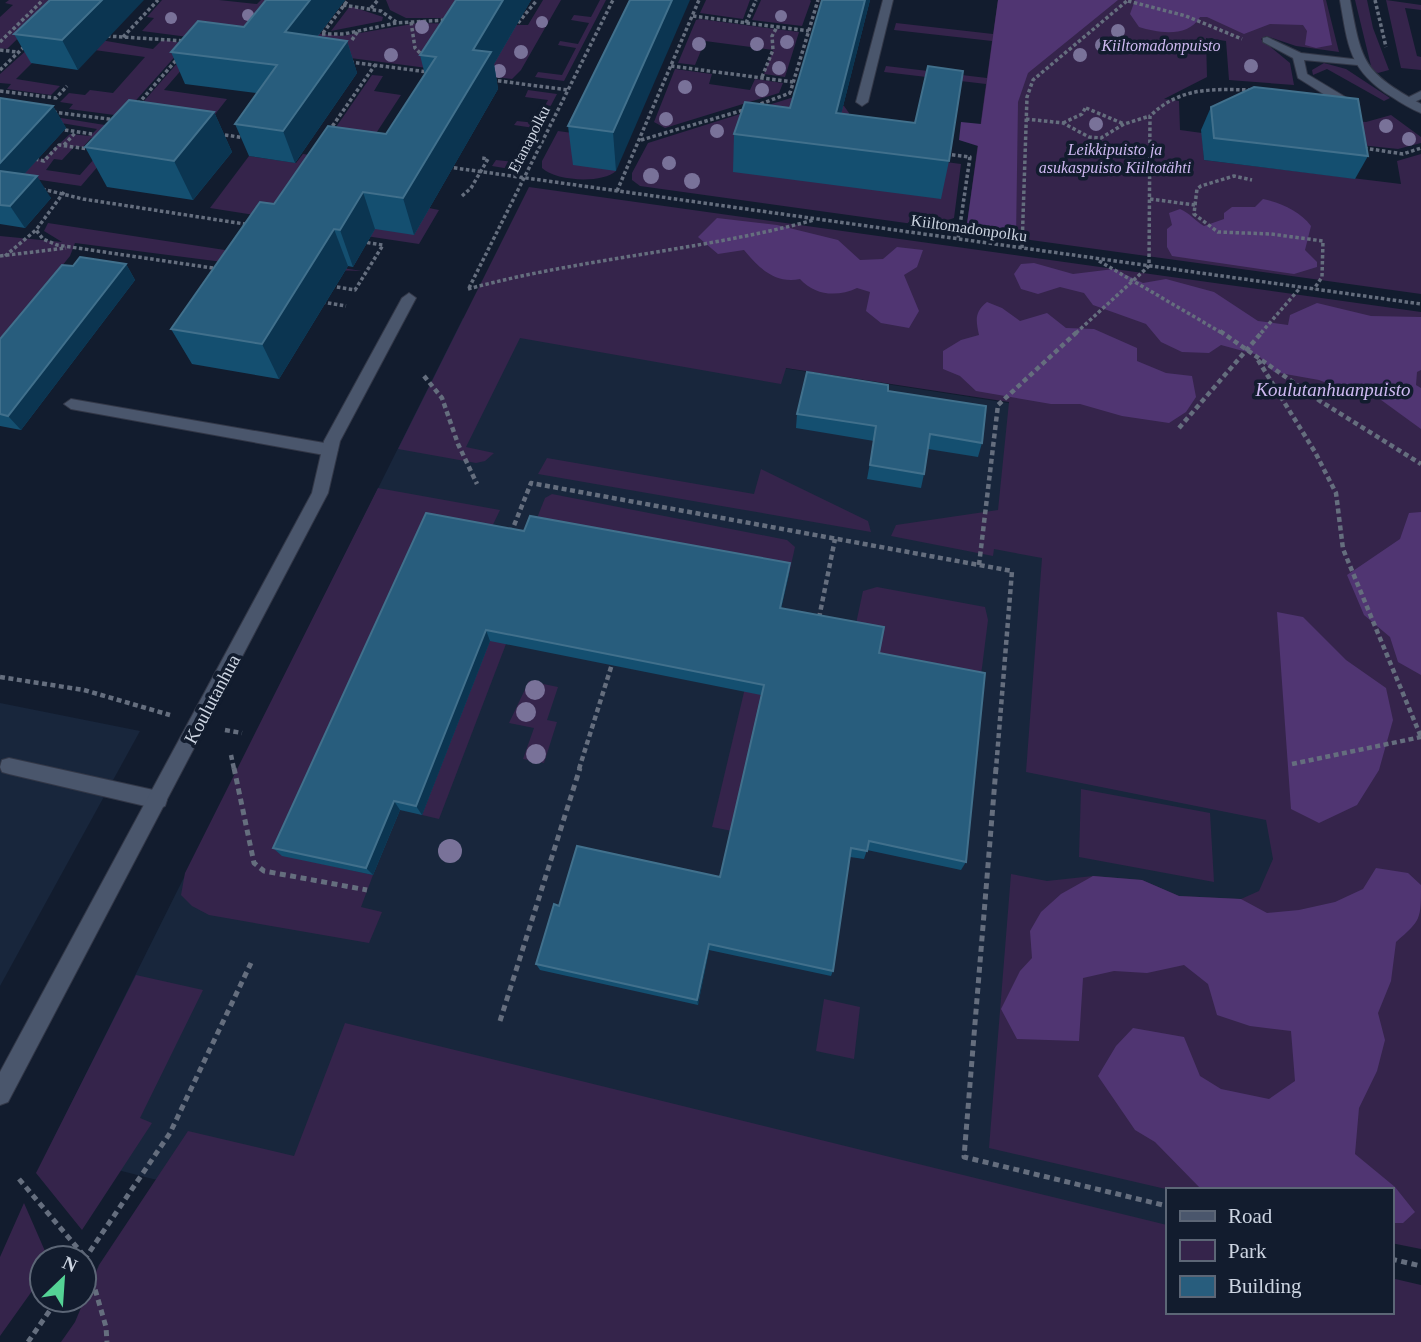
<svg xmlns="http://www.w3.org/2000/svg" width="1421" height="1342" font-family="Georgia,serif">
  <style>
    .built { fill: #18263c }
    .green { fill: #35244b; fill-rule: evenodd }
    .forest { fill: #503572 }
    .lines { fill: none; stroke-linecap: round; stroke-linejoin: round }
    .service-casing { stroke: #323747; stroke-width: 2 }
    .minor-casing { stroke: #323747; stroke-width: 2 }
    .tertiary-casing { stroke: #323747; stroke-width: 2 }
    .path-far2 { stroke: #656e7e; stroke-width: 3.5; stroke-dasharray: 3.5 2.5; stroke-linecap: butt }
    .path-far1 { stroke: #656e7e; stroke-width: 4.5; stroke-dasharray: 5 3.5; stroke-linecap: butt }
    .path { stroke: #656e7e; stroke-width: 5; stroke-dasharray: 6 4.5; stroke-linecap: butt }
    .service { fill: #4a566c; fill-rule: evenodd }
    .minor { fill: #4a566c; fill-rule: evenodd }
    .tertiary { fill: #4a566c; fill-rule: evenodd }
    .tree { fill: #797299 }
    .wall { fill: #144f70 }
    .shaded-wall { fill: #0b3551 }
    .building { fill: #285d7d; stroke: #41708c; stroke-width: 2 }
    .labels { text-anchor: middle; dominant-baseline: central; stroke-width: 7; stroke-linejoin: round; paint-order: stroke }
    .far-park-label { font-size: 16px; font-style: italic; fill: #ceb9f1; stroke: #121c2e }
    .far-street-label { font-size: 16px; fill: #ccd4e1; stroke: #121c2e }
    .park-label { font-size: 19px; font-style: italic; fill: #ceb9f1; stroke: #121c2e }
    .street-label { font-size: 19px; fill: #ccd4e1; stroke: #121c2e }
  </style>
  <rect width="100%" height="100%" fill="#121c2e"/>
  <g class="built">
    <path d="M 463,318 L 1264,443 L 1319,1190 L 1167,1190 L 1167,1312 L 1330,1342 L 153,1179 L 47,1152 Z"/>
    <path d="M 0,703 L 140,731 L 0,986 Z"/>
  </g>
  <g class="green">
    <path d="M 9,0 L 65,0 L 47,10 L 7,49 L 0,48 L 0,17 L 13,5 L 5,3 Z"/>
    <path d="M 162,0 L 219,0 L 257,4 L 261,0 L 274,0 L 273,29 L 342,36 L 418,23 L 528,25 L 543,0 L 561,0 L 521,70 L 512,79 L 142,31 L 154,18 L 147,17 Z"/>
    <path d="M 386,0 L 469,0 L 457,18 L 406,18 L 390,10 Z"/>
    <path d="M 600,0 L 606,0 L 564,81 L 535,77 L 538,72 L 562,75 L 576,48 L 558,45 L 560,41 L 578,44 L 589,23 L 571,20 L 574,15 L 591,17 Z"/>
    <path d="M 706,0 L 750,0 L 743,19 L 700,13 Z"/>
    <path d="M 761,0 L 810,0 L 811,1 L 802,26 L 752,20 Z"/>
    <path d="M 998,0 L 1326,0 L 1339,52 L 1296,46 L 1266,36 L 1261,39 L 1290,63 L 1294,85 L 1229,80 L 1226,41 L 1206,38 L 1207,77 L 1164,99 L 1179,101 L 1180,130 L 1202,133 L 1204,160 L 1401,184 L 1397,161 L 1421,154 L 1421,294 L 966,231 L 986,84 L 884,72 L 886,66 L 987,78 L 992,41 L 894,30 L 896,23 L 993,34 Z"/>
    <path d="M 1355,0 L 1367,0 L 1373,28 L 1389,70 L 1378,73 L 1372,70 Z"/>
    <path d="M 1386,0 L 1421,5 L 1421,10 L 1405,8 L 1417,56 L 1421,57 L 1421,70 L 1401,68 Z"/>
    <path d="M 350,6 L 383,17 L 382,21 L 331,31 Z"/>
    <path d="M 700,19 L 799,32 L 785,77 L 764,74 L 773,50 L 705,41 L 695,65 L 678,63 L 696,20 Z"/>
    <path d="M 48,31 L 153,49 L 162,40 L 187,43 L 122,116 L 69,109 L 73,104 L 60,102 L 69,93 L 85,95 L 90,90 L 113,93 L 145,57 L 51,44 L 16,79 L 60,86 L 51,95 L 7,89 L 11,84 L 0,83 L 0,74 Z"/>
    <path d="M 194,44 L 203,45 L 164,90 L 227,99 L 209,122 L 130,117 Z"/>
    <path d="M 1324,63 L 1346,69 L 1390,98 L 1384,101 L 1327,69 L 1313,75 L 1312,70 Z"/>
    <path d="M 675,69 L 712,74 L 709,84 L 750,90 L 755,79 L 783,83 L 779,93 L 665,128 L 654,122 Z"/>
    <path d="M 372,75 L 383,76 L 374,91 L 401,95 L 373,138 L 325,143 Z"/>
    <path d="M 528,90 L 557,94 L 517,170 L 492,166 L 496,160 L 516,162 L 534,128 L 514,125 L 517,121 L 536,123 L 548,100 L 525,97 Z"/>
    <path d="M 794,97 L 844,106 L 849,113 L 847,126 L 908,157 L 961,164 L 954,218 L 945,221 L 942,228 L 640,186 L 632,180 L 632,173 L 648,143 Z"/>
    <path d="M 1391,115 L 1421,137 L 1421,143 L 1398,149 L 1360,145 L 1355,121 L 1366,122 Z"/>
    <path d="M 61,118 L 130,129 L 81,186 L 0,174 L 0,163 L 43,159 L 70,134 L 90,136 L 97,129 L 61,123 L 54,126 ZM 91,138 L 104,140 L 102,150 L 80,175 L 46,170 L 54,159 L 62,160 L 75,146 L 83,147 Z"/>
    <path d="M 558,131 L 587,135 L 616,171 C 602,184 555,181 542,168 L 542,161 Z"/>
    <path d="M 303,154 L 343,159 L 429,208 L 439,210 L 419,244 L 266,221 L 268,217 L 210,208 L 249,156 L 296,163 Z"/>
    <path d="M 529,187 L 1421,312 L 1421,1249 L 1391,1243 L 1391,1190 L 1170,1190 L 989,1148 L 1011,874 L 1047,881 L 1093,876 L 1142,880 L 1179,896 L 1241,899 L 1259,891 L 1273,859 L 1266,820 L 1026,772 L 1042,558 L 994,549 L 993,556 L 891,536 L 896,525 L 998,510 L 1009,402 L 786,368 L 781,384 L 520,338 L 466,447 L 494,453 L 485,461 L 476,463 L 398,449 Z"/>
    <path d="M 48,223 L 362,271 L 269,268 L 75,243 L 70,256 L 0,343 L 0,236 L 62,242 L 44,231 Z"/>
    <path d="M 547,458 L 754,494 L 761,469 L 868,521 L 871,532 L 538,474 Z"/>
    <path d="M 378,488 L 500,510 L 488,535 L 282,855 L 373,875 L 361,907 L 382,912 L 369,943 L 209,915 L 192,906 L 181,895 L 185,873 Z"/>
    <path d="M 552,494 L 787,540 L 795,547 L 789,574 L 533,528 L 545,498 Z"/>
    <path d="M 877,587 L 985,607 L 988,620 L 980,683 L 876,664 L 854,633 L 863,591 Z"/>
    <path d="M 498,620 L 514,623 L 439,819 L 422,815 Z"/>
    <path d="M 750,667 L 768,671 L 732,831 L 712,827 Z"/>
    <path d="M 529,681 L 558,687 L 547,720 L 557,722 L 544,763 L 523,759 L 534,728 L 509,723 Z"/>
    <path d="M 1081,789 L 1210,813 L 1214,882 L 1079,857 Z"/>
    <path d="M 136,975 L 203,990 L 140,1118 L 152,1123 L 82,1230 L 36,1173 Z"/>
    <path d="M 824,999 L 860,1007 L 854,1059 L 816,1051 Z"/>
    <path d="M 345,1023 L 1167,1225 L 1167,1312 L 1391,1312 L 1391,1278 L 1421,1285 L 1421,1342 L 61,1342 L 75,1322 L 99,1265 L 188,1131 L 294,1156 Z"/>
    <path d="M 24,1203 L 48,1258 L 42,1258 L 42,1277 L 0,1336 L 0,1257 Z"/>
  </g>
  <g class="forest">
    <path d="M 998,0 L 1118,0 L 1028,73 L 1018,102 L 1016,238 L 966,231 L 978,146 L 959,140 L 961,122 L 981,124 Z"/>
    <path d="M 1135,0 L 1323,0 L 1332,45 L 1316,48 L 1305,45 L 1307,31 L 1303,25 L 1270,24 L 1244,34 L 1207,17 L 1200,17 C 1188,38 1158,33 1139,27 L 1130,14 Z"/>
    <path d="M 1263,199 C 1281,203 1300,211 1311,226 L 1305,250 L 1317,262 L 1317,267 L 1294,274 L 1172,256 L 1167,247 L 1167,229 L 1172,225 L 1169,213 L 1180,209 C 1190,213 1195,221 1204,226 L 1224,219 L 1224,213 L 1232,207 L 1255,207 Z"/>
    <path d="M 717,218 L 777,225 L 838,240 L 860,260 L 883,259 L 897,247 L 923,250 L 917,267 L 904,275 L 919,311 L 909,328 L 881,323 L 866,311 L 870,292 L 857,288 C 838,297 815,296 800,279 C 775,284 759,268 744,250 L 718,254 L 698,237 Z"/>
    <path d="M 1034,263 L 1073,274 L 1114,269 L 1143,283 L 1166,279 L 1214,292 L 1258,321 L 1288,325 L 1290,315 L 1317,303 L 1371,316 L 1421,317 L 1421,370 L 1417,372 L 1416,385 L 1421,388 L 1421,429 L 1366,389 L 1347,391 L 1319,380 L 1274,372 L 1258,355 L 1221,345 L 1209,353 L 1182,352 L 1161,342 L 1146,324 L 1093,305 L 1084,293 L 1060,287 L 1038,294 L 1021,289 L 1014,274 L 1021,264 Z"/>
    <path d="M 987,302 L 1002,308 L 1020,321 L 1047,313 L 1066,328 L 1094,329 L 1137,348 L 1137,361 L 1166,373 L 1192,376 L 1196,397 L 1186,412 L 1169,423 L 1122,416 L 1080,404 L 1051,404 L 976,391 L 960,376 L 943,369 L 943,351 L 961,340 L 979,335 C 976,321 974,312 987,302 Z"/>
    <path d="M 1421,512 L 1421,675 L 1398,662 L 1390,637 L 1364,615 L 1347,575 L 1400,539 L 1409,513 Z"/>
    <path d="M 1277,612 L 1303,617 L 1346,660 L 1386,688 L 1393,720 L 1379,770 L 1357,805 L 1319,823 L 1291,809 Z"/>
    <path d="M 1376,868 L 1408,873 L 1421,885 C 1421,920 1421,920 1396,942 L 1391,981 L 1378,1013 L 1385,1040 L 1377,1071 L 1359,1108 L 1355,1154 L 1395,1187 L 1415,1212 L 1403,1223 L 1391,1223 L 1391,1190 L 1200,1188 L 1155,1142 L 1135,1130 L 1098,1076 L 1116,1046 L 1133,1028 L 1184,1037 L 1200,1076 L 1221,1089 L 1269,1099 L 1295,1081 L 1291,1031 L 1250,1026 L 1217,1015 L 1208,984 L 1184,965 L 1147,973 L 1114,971 L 1083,978 L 1079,1041 L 1017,1039 L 1001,1009 L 1020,971 L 1032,958 L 1030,931 L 1041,912 L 1061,894 L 1093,876 L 1142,880 L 1179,896 L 1241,899 L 1267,913 L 1299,910 L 1335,902 L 1363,889 Z"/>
  </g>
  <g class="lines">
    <defs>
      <g id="service">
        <path d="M 883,0 L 893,0 L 868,102 L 862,106 L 856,102 Z"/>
        <path d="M 1267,37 L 1301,53 L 1361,60 L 1361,64 L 1357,65 L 1304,60 L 1307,74 L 1357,104 L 1357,110 L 1349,110 L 1298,78 L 1293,58 L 1263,42 L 1263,38 Z"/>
        <path d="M 71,399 L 330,444 L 338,450 L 330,456 L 71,409 L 64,404 Z"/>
        <path d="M 9,758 L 158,791 L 165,794 L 167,800 L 165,806 L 158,809 L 9,774 L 2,772 L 0,767 L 2,760 Z"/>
      </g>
      <g id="minor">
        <path d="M 1421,91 L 1421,99 L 1407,105 L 1401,101 Z"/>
        <path d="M 409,293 L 416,298 L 340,441 L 328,493 L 8,1102 L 0,1105 L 0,1072 L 312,493 L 324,441 L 402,298 Z"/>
      </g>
      <path id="tertiary" d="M 1340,0 L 1350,0 C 1362,64 1363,71 1421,104 L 1421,113 C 1411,109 1401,103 1392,97 C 1349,71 1348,46 1340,0 Z"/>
    </defs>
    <use href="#service" class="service-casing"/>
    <use href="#minor" class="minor-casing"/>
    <use href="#tertiary" class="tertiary-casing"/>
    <g class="path-far2">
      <path d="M 1375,0 L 1386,47"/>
      <path d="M 1128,1 L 1186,16 L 1242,39"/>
      <path d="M 343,5 L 381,11 L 396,22"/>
      <path d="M 371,8 L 378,0"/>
      <path d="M 693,16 L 809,31"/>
      <path d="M 411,22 L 415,48 L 423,56"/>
      <path d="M 518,23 L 537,0"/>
      <path d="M 746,23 L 756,0"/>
      <path d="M 323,33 L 348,0"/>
      <path d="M 322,34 L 344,34 L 396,23 L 446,20"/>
      <path d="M 107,36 L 185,41"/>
      <path d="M 123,37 L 158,0"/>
      <path d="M 352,40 L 358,31"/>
      <path d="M 0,42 L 43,0"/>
      <path d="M 0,50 L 17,52"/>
      <path d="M 350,62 L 428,72"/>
      <path d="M 671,66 L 793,82"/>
      <path d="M 0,70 L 26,45"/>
      <path d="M 762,77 L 773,50 L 772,36 L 777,27"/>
      <path d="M 492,80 L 568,90"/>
      <path d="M 0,91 L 56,98 L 67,86"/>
      <path d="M 797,94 L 790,93 L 818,0"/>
      <path d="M 138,104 L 178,58"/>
      <path d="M 755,106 L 790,93"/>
      <path d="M 1086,108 L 1124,124"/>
      <path d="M 53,112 L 117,120"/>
      <path d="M 1026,119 L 1063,123 L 1089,137 L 1101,138 L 1124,124 L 1150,116"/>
      <path d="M 1063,123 L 1082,114 L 1086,107"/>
      <path d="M 59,129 L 92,134"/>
      <path d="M 329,131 L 375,65"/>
      <path d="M 219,134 L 245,138"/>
      <path d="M 641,140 L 747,109"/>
      <path d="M 64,145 L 76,132"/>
      <path d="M 1364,148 L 1403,154 L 1421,148"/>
      <path d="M 946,154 L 970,157 L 958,239"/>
      <path d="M 35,159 L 44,161 L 59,145 L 89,149"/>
      <path d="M 448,167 L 1421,304"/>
      <path d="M 42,189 L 83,199 L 251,225"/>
      <path d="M 617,191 L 699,0"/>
      <path d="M 64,192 L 36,230 L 43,239 L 57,245 L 219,269"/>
      <path d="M 462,196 L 471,188 L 488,159 L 482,158"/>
      <path d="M 1150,199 L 1195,205 L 1194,214 L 1218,232 L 1271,234 L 1323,241 L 1322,277 L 1314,289"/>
      <path d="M 1195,205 L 1197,189 L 1201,186 L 1234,176 L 1252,180"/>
      <path d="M 1022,248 L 1027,97 L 1033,80 L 1128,0"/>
      <path d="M 0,256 L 66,248"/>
      <path d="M 5,256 L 36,230"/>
      <path d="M 1099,261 L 1222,333"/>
      <path d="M 331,286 L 355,290 L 383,245 L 363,242"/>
      <path d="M 469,288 L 613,0"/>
      <path d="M 468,289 C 582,258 700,251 814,220"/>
      <path d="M 322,302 L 346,306"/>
      <path d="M 1076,333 L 1149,266 L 1150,116 C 1180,87 1211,89 1251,90"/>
      <path d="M 1261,333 L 1300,288"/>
    </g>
    <g class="path-far1">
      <path d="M 1220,331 L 1320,401 L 1421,464"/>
      <path d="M 1258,360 L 1315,452 L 1336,493 L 1343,549 L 1421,737"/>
      <path d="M 424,376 L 442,398 L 458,444 L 477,484"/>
      <path d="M 1179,428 L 1263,331"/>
      <path d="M 511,533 L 531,483 L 1012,571 L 996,769"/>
      <path d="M 979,565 L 998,405 L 1078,331"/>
      <path d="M 819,618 L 835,539"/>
      <path d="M 0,677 L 84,690 L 170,715"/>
      <path d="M 225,730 L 242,733"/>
      <path d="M 231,755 L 234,769"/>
      <path d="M 1292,764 L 1421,737"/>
      <path d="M 579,769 L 613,661"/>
    </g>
    <g class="path">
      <path d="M 234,768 L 254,863 L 264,871 L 367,890"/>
      <path d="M 996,768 L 964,1157 L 1167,1206"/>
      <path d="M 500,1021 L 580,768"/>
      <path d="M 19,1179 L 86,1258 L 106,1327 L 107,1342"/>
      <path d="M 1391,1259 L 1421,1266"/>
      <path d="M 84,1260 L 170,1133 L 251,963"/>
      <path d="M 28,1342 L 57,1300"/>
    </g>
    <use href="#service" class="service"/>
    <use href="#minor" class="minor"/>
    <use href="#tertiary" class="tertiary"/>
  </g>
  <g class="tree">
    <circle cx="248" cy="15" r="6"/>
    <circle cx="781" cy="16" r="6"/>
    <circle cx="171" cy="18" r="6"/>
    <circle cx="542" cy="22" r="6"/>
    <circle cx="422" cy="27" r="7"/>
    <circle cx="1118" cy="31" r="7"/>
    <circle cx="787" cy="42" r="7"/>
    <circle cx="699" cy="44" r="7"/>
    <circle cx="757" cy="44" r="7"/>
    <circle cx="1102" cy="45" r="7"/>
    <circle cx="521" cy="52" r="7"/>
    <circle cx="391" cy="55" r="7"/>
    <circle cx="1080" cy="55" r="7"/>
    <circle cx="1251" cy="66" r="7"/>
    <circle cx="779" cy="68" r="7"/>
    <circle cx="499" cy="71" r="7"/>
    <circle cx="685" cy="87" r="7"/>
    <circle cx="762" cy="90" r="7"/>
    <circle cx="666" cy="119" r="7"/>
    <circle cx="1096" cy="124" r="7"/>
    <circle cx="1386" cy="126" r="7"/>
    <circle cx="717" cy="131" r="7"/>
    <circle cx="1409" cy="139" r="7"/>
    <circle cx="669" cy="163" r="7"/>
    <circle cx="651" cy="176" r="8"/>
    <circle cx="692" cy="181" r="8"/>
    <circle cx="535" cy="690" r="10"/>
    <circle cx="526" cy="712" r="10"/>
    <circle cx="536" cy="754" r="10"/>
    <circle cx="450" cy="851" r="12"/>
  </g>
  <g class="wall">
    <path d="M 50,0 L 78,70 L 31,63 L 14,34 Z"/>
    <path d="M 345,0 L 317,37 L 347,41 L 357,73 L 295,163 L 249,156 L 235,124 L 257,93 L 185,84 L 171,52 L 244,27 Z"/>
    <path d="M 456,0 L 531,0 L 494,64 L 498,89 L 414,235 L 375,229 L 353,267 L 348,266 L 279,379 L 192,364 L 171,329 L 274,204 L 386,134 L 425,75 L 420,55 Z"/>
    <path d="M 630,0 L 616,171 L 573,165 L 568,126 Z"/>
    <path d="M 822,0 L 870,0 L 841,114 L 949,161 L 941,199 L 733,172 L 734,134 L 790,108 Z"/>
    <path d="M 0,98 L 53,106 L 66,128 L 24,174 L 51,198 L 25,228 L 0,224 Z"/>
    <path d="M 1211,107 L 1368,156 L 1355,179 L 1204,160 L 1201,130 Z"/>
    <path d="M 214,112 L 232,152 L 193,200 L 107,187 L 85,147 Z"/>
    <path d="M 126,264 L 135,280 L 21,430 L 0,426 L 0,339 L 73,266 Z"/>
    <path d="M 888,391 L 982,443 L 978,457 L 928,449 L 924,474 L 921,488 L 867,479 L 874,441 L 796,428 L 797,414 Z"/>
    <path d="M 524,531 L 790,563 L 789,574 L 781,608 L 879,653 L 966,862 L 961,870 L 867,850 L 864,859 L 850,857 L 833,971 L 831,976 L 709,950 L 698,1005 L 540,970 L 536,964 L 559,906 L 720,877 L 761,695 L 490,641 L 422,815 L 400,810 L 373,875 L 282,856 L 273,848 Z"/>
  </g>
  <g class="shaded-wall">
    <path d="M 102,0 L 144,0 L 78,70 L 62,40 Z"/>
    <path d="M 310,0 L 345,0 L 296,64 L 285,32 Z"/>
    <path d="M 503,0 L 531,0 L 494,64 L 498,89 L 414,235 L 403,198 L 473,50 Z"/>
    <path d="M 672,0 L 690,0 L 616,171 L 613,132 Z"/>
    <path d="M 865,0 L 870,0 L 833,146 L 836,113 Z"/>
    <path d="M 347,41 L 357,73 L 295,163 L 283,131 Z"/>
    <path d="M 53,106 L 66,128 L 8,192 L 0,180 L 0,163 Z"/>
    <path d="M 214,112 L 232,152 L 193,200 L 174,161 Z"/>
    <path d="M 37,176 L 51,198 L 25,228 L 10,206 Z"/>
    <path d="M 363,192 L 375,229 L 353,267 L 340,230 Z"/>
    <path d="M 334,229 L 348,266 L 279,379 L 262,344 Z"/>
    <path d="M 126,264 L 135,280 L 21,430 L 8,416 Z"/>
    <path d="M 790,563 L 789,574 L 779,619 L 780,608 Z"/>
    <path d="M 486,630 L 490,641 L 422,815 L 416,806 Z"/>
    <path d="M 394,801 L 400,810 L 373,875 L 366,868 Z"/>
    <path d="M 709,944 L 709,950 L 698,1005 L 697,1000 Z"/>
  </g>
  <g class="building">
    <path d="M 50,0 L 102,0 L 62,40 L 14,34 Z"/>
    <path d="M 266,0 L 310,0 L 285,32 L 347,41 L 283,131 L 235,124 L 277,65 L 171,52 L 198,21 L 244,27 Z"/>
    <path d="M 456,0 L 503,0 L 473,50 L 491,52 L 403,198 L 363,192 L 340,230 L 334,229 L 262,344 L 171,329 L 260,202 L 274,204 L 328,126 L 386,134 L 436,57 L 420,55 Z"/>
    <path d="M 630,0 L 672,0 L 613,132 L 568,126 Z"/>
    <path d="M 822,0 L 865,0 L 836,113 L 915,123 L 928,66 L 963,71 L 949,161 L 734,134 L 745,102 L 790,108 Z"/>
    <path d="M 1254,87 L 1358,99 L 1368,156 L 1214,138 L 1211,107 Z"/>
    <path d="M 0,98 L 53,106 L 0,163 Z"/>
    <path d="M 129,100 L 214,112 L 174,161 L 85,147 Z"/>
    <path d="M 0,171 L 37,176 L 10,206 L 0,205 Z"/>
    <path d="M 80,257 L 126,264 L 8,416 L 0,414 L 0,339 L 62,265 L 73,266 Z"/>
    <path d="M 807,372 L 888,385 L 888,391 L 986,406 L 982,443 L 930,434 L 924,474 L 870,465 L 876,426 L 797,414 Z"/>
    <path d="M 426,513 L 524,531 L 530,516 L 790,563 L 780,608 L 884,627 L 879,653 L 985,673 L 966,862 L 869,841 L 867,851 L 851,848 L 833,971 L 709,944 L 697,1000 L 536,964 L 554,904 L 559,906 L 577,846 L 720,877 L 764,685 L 486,630 L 416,806 L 394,801 L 366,868 L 273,848 Z"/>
  </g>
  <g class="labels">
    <g class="far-park-label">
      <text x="1161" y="45">Kiiltomadonpuisto</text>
      <text x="1115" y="149">Leikkipuisto ja<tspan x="1115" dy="18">asukaspuisto Kiiltotähti</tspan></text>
    </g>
    <g class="far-street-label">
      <text transform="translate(529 139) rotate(-63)">Etanapolku</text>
      <text transform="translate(969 228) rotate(8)">Kiiltomadonpolku</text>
    </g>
    <g class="park-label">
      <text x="1333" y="389">Koulutanhuanpuisto</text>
    </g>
    <g class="street-label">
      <text transform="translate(212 699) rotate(-62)">Koulutanhua</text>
    </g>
  </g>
  <rect x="1166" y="1188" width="228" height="126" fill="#121c2e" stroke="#5c6676" stroke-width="2"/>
  <rect x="1180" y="1211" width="35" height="10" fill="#4a566c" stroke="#5c6676" stroke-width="2"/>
  <text x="1228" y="1223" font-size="21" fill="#ccd4e1">Road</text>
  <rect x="1180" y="1240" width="35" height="21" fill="#35244b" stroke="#5c6676" stroke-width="2"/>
  <text x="1228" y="1258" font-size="21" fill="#ccd4e1">Park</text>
  <rect x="1180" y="1276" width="35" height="21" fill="#285d7d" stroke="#5c6676" stroke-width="2"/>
  <text x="1228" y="1293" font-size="21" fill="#ccd4e1">Building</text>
  <g transform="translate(63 1279) rotate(25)"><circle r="33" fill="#121c2e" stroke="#5c6676" stroke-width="2"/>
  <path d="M0-5L12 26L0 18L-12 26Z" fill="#54d395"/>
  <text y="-10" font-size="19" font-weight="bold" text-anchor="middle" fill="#ccd4e1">N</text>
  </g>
</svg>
